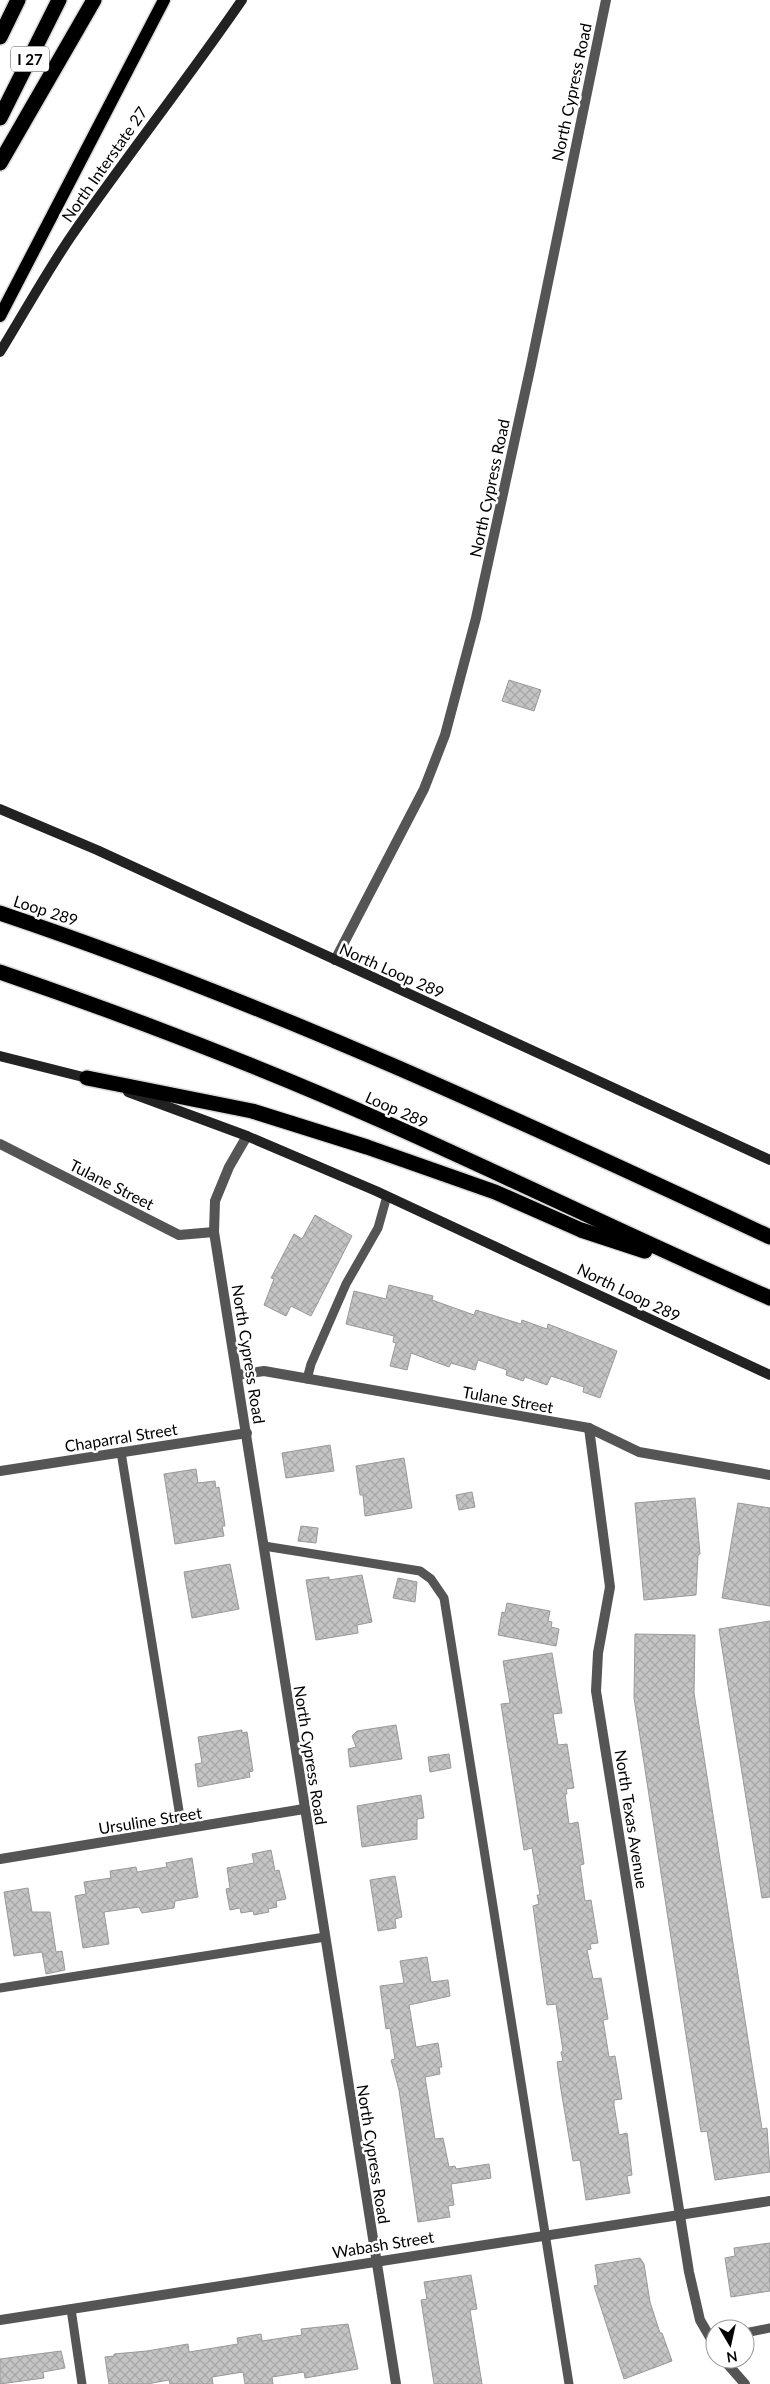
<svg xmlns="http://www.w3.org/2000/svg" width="770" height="2384" font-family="Lato,sans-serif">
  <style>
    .building { fill: url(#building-cross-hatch); stroke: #999 }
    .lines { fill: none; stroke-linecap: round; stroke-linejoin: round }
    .primary-casing { stroke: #dbdbdb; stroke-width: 15 }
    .motorway-casing { stroke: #dbdbdb; stroke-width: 18 }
    .service { stroke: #555; stroke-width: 9 }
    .minor { stroke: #555; stroke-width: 10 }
    .secondary { stroke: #222; stroke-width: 10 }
    .primary { stroke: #000; stroke-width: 12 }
    .motorway { stroke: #000; stroke-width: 15 }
    .labels { text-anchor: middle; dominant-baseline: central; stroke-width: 5; stroke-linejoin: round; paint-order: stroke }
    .shield { fill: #fff; stroke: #4c4c4c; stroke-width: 1 }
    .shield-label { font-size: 15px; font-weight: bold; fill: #000 }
    .street-label { font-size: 16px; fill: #000; stroke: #fff }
  </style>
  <defs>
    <pattern id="building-cross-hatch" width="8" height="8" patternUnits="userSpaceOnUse" patternTransform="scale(1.25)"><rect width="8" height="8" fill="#c4c4c4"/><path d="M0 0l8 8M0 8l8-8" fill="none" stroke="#a7a7a7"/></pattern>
  </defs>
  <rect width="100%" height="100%" fill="#fff"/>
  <g class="building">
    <path d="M 509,680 L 541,690 L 534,711 L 502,701 Z"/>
    <path d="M 315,1215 L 352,1236 L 311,1316 L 291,1306 L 286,1316 L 264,1305 L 274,1279 L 271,1278 L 294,1234 L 302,1239 Z"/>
    <path d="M 389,1285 L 433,1296 L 432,1300 L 474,1315 L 476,1310 L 521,1324 L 522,1320 L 547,1329 L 548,1324 L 617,1351 L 600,1398 L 583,1392 L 584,1387 L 551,1376 L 547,1385 L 525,1377 L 523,1381 L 506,1375 L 507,1370 L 478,1360 L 475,1370 L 451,1363 L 449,1367 L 411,1353 L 407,1370 L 390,1366 L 396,1343 L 393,1342 L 394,1336 L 346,1324 L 354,1291 L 386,1299 Z"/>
    <path d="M 330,1445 L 334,1471 L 286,1478 L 282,1453 Z"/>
    <path d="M 404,1458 L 412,1508 L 365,1516 L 363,1495 L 360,1495 L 356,1466 Z"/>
    <path d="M 196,1469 L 198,1483 L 215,1481 L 216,1488 L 219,1487 L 225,1526 L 222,1526 L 224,1536 L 175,1544 L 164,1474 Z"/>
    <path d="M 472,1492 L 475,1507 L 459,1510 L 456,1495 Z"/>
    <path d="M 695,1498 L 700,1554 L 698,1555 L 696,1595 L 644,1600 L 635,1503 Z"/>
    <path d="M 738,1503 L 770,1508 L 770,1606 L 722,1598 Z"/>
    <path d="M 301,1526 L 318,1528 L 316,1543 L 298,1541 Z"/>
    <path d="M 230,1564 L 239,1609 L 192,1618 L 184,1572 Z"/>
    <path d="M 362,1575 L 372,1622 L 357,1625 L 358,1633 L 316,1640 L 306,1580 L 329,1577 L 329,1580 Z"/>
    <path d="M 398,1578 L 417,1582 L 415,1602 L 393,1598 Z"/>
    <path d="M 507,1603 L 550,1611 L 548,1621 L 552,1622 L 551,1627 L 559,1629 L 556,1646 L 498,1635 L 502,1612 L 505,1613 Z"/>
    <path d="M 770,1621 L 770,1897 L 762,1898 L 719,1629 Z"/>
    <path d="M 635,1634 L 695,1635 L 694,1693 L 762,2129 L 767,2128 L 770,2172 L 715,2180 L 707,2131 L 701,2132 L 634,1698 Z"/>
    <path d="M 552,1653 L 562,1713 L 553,1714 L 558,1745 L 567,1744 L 574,1788 L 566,1789 L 567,1794 L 565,1794 L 569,1824 L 578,1822 L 584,1864 L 580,1865 L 585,1901 L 591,1900 L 598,1943 L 590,1944 L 591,1949 L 587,1950 L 593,1979 L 601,1978 L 608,2019 L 603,2020 L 609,2057 L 615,2056 L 622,2099 L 614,2100 L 614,2105 L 619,2135 L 627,2133 L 632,2175 L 627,2176 L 630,2193 L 586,2200 L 580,2160 L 573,2161 L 561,2090 L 557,2062 L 563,2061 L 561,2052 L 563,2051 L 556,2004 L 547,2005 L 544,1984 L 533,1906 L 539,1904 L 537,1895 L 540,1895 L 532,1848 L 524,1850 L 501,1704 L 510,1703 L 503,1661 Z"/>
    <path d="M 396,1725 L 402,1759 L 350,1767 L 348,1749 L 356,1747 L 352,1736 L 357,1731 Z"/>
    <path d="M 242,1730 L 242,1733 L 247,1732 L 253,1771 L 249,1772 L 250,1777 L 198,1787 L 195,1764 L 202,1763 L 198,1737 Z"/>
    <path d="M 449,1754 L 451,1768 L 430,1772 L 428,1757 Z"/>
    <path d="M 421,1795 L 424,1818 L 417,1819 L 417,1839 L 362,1847 L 357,1806 Z"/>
    <path d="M 271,1850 L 275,1871 L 279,1870 L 286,1899 L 276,1901 L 277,1907 L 268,1909 L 269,1912 L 254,1915 L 253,1911 L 241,1913 L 240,1908 L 230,1910 L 226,1889 L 230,1888 L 227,1868 L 254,1863 L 252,1854 Z"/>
    <path d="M 192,1858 L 198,1897 L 175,1901 L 174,1908 L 142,1913 L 139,1907 L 104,1912 L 109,1944 L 83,1948 L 75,1896 L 86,1894 L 84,1882 L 111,1878 L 110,1871 L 136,1867 L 137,1872 L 167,1867 L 166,1863 Z"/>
    <path d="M 395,1876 L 402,1917 L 395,1919 L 396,1928 L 378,1931 L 370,1880 Z"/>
    <path d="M 28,1888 L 32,1912 L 50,1912 L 56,1952 L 62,1951 L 65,1970 L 46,1974 L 42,1952 L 14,1956 L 4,1892 Z"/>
    <path d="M 427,1957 L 431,1982 L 448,1980 L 450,1996 L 409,2005 L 416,2047 L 438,2043 L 442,2067 L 439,2067 L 440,2074 L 425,2077 L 435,2139 L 443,2138 L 449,2167 L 455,2166 L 456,2169 L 489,2164 L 491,2178 L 451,2184 L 454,2205 L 448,2206 L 450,2217 L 418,2222 L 399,2090 L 391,2060 L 395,2059 L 390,2028 L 386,2029 L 380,1986 L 404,1983 L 400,1961 Z"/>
    <path d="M 770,2243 L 770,2291 L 731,2297 L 725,2258 L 735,2256 L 734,2248 Z"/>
    <path d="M 640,2258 L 644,2264 L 650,2302 L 660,2333 L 662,2333 L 672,2361 L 624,2379 L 594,2286 L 598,2285 L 595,2265 Z"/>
    <path d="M 471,2275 L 477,2309 L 470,2310 L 482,2384 L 434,2384 L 421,2300 L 427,2299 L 424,2282 Z"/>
    <path d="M 348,2324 L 358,2369 L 305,2378 L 304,2372 L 272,2377 L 273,2384 L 245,2384 L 243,2372 L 212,2377 L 213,2384 L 170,2384 L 169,2380 L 147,2384 L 109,2384 L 105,2357 L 114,2356 L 114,2354 L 147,2351 L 188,2344 L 189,2352 L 238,2344 L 237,2338 L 261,2334 L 262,2341 L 302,2335 L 301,2329 Z"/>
    <path d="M 61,2351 L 65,2368 L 43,2372 L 44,2378 L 0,2384 L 0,2359 Z"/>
  </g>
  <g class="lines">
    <defs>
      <path id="primary" d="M 0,316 L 164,0"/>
      <g id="motorway">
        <path d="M 0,37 L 18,0"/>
        <path d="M 0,118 L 59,0"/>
        <path d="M 0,163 L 94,0"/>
        <path d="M 0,913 C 265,1002 517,1119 770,1237"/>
        <path d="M 0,972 C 128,1016 256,1065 380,1120 C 511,1178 639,1241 770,1298"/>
        <path d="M 87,1078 L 252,1111 L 367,1147 L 495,1192 L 581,1230 L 645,1251"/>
      </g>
    </defs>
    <use href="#primary" class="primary-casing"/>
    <use href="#motorway" class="motorway-casing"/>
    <g class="service">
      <path d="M 307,1379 L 311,1364 L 346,1284 L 378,1228 L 387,1196"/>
      <path d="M 121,1452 L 182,1829"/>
      <path d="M 264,1546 L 420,1571 L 431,1579 L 444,1598 L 569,2384"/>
      <path d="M 0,1988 L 325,1937"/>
      <path d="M 71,2309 L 82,2384"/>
      <path d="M 745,2333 L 770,2328"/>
    </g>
    <g class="minor">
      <path d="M 335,960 L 424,789 L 445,735 L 476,618 L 531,365 L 606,0"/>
      <path d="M 247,1136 L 229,1167 L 215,1201 L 214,1232 L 396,2384"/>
      <path d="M 0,1144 L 179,1235 L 214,1232"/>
      <path d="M 237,1375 L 264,1371 L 589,1428 L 639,1452 L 770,1475"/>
      <path d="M 589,1428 L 610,1587 L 598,1653 L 596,1691 L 689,2272 L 700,2320 L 715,2346"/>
      <path d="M 0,1471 L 247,1433"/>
      <path d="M 0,1859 L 304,1809"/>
      <path d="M 0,2320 L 770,2201"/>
      <path d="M 723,2359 L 745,2384"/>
    </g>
    <g class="secondary">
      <path d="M 0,352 C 24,313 46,273 72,235 C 127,156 187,80 242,0"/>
      <path d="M 0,809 L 97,850 L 770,1160"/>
      <path d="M 0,1056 L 91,1079"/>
      <path d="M 128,1092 L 247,1136 L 376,1191 L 770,1375"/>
    </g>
    <use href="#primary" class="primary"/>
    <use href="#motorway" class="motorway"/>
  </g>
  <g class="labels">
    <rect class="shield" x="11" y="46.5" width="38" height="25" rx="4"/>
    <g class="shield-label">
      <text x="30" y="59">I 27</text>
    </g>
    <g class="street-label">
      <text transform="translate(571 92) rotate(-78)">North Cypress Road</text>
      <text transform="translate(104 164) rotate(-55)">North Interstate 27</text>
      <text transform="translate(489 488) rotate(-78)">North Cypress Road</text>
      <text transform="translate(46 910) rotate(18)">Loop 289</text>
      <text transform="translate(392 970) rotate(24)">North Loop 289</text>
      <text transform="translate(397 1109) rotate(24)">Loop 289</text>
      <text transform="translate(112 1184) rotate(27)">Tulane Street</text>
      <text transform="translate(629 1292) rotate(26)">North Loop 289</text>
      <text transform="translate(249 1354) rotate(81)">North Cypress Road</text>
      <text transform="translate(508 1399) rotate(10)">Tulane Street</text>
      <text transform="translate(121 1437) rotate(-9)">Chaparral Street</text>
      <text transform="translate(311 1755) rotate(81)">North Cypress Road</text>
      <text transform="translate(632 1819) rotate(81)">North Texas Avenue</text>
      <text transform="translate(150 1820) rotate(-9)">Ursuline Street</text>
      <text transform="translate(374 2154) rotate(81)">North Cypress Road</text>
      <text transform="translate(383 2244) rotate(-9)">Wabash Street</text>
    </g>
  </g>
  <g transform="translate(730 2344) rotate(171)"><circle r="24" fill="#ffffff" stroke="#999999"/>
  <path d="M0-4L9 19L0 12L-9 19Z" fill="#000000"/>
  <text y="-8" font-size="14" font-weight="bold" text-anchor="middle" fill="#000000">N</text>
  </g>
</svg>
